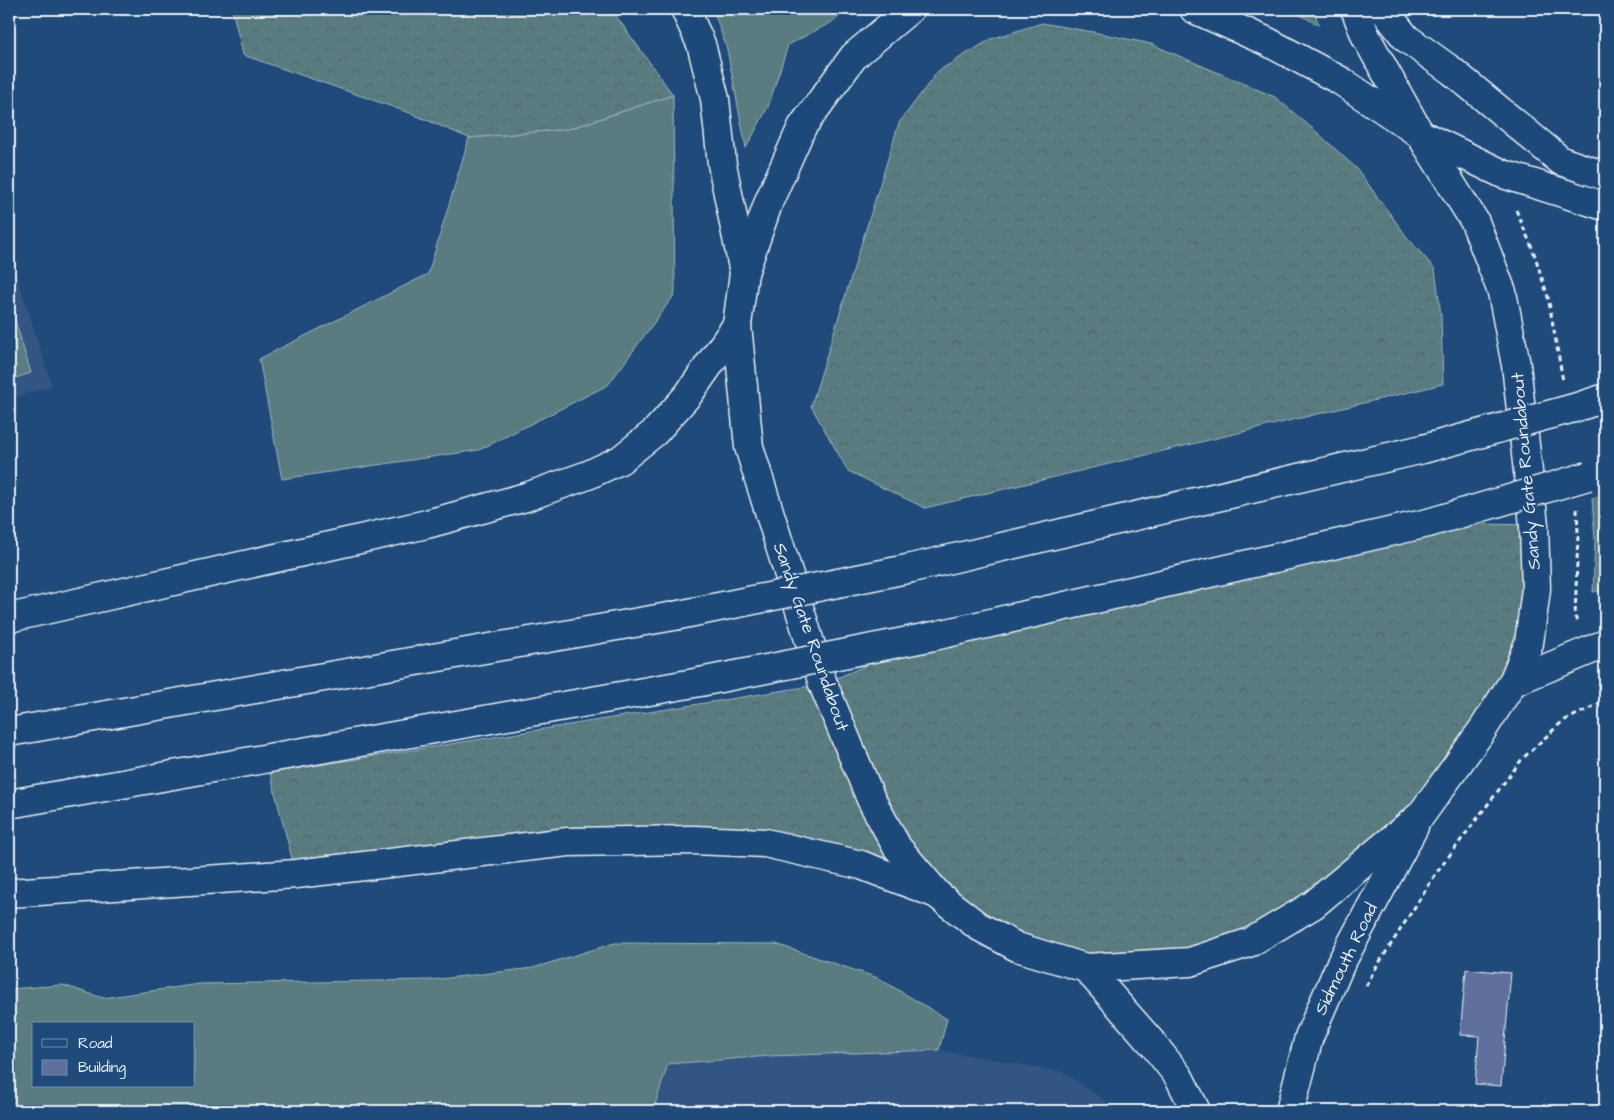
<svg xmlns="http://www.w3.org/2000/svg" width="1614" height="1120" font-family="'Architects Daughter',sans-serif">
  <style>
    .built { fill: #335584 }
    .grass { fill: #5a7c81; stroke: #a1b6bc; fill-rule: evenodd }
    .forest { fill: url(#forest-crowns); stroke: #a1b6bc }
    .building { fill: #616f9c; stroke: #e8f1f8 }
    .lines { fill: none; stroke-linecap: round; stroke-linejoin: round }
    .secondary-casing { stroke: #e8f1f8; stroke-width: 31 }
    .primary-casing { stroke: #e8f1f8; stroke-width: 31 }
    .highway-casing { stroke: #e8f1f8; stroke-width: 31 }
    .path { stroke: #e8f1f8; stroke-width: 3; stroke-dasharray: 5 4; stroke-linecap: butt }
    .secondary { stroke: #1f4a7a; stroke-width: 28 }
    .primary { stroke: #1f4a7a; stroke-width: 28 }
    .highway { stroke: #1f4a7a; stroke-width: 28 }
    .highway-bridge-casing { stroke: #e8f1f8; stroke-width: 31; stroke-linecap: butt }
    .highway-bridge { stroke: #1f4a7a; stroke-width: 28 }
    .labels { text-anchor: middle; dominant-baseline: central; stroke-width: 4; stroke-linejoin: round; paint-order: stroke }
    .street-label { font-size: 18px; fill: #e8f1f8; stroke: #1f4a7a }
  </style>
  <defs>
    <pattern id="forest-crowns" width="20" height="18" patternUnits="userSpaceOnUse" patternTransform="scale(1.25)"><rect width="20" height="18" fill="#5a7c81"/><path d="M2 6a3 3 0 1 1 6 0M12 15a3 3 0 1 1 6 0" fill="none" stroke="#516568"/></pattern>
  </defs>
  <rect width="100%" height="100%" fill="#1f4a7a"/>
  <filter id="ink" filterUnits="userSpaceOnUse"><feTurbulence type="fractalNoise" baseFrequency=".02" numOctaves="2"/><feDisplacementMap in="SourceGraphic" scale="10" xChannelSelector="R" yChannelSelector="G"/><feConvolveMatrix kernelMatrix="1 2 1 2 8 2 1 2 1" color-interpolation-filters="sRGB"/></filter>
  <g filter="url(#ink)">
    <g class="built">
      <path d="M 9,251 L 52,386 L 9,399 Z"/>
      <path d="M 939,1050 L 1064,1072 L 1119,1111 L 653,1111 L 668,1064 L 770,1056 Z"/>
    </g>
    <g class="grass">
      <path d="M 713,9 L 848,9 L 834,21 L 788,45 L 768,107 L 746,148 L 727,49 Z"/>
      <path d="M 1289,9 L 1313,9 L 1319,25 Z"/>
      <path d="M 673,95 L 675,294 L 608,385 L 479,450 L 282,479 L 259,359 L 428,274 L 469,138 L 568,129 Z"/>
      <path d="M 9,300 L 31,373 L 9,380 Z"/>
      <path d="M 1605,494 L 1605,589 L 1593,592 L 1595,540 L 1592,498 Z"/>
      <path d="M 615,943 L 776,944 L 878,978 L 947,1019 L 939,1050 L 770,1056 L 668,1064 L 653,1111 L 9,1111 L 9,989 L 63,985 L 103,998 L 199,984 L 431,980 L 533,968 ZM 34,1024 L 194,1024 L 194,1086 L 34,1086 Z"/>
    </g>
    <g class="forest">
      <path d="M 232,9 L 611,9 L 673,95 L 568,129 L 469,138 L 410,113 L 243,55 Z"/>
      <path d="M 1042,23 L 1104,34 L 1151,44 L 1275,97 L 1319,134 L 1357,169 L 1407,237 L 1435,269 L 1441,315 L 1443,384 L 925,508 L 848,471 L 811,406 L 899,123 L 938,71 L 991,39 Z"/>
      <path d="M 1428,523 L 1534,525 L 1529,643 L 1421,815 L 1251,942 L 1086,968 L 938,894 L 693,840 L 296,874 L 270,773 L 823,684 L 934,636 Z"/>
    </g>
    <path class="building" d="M 1466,969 L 1511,973 L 1501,1086 L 1475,1084 L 1479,1036 L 1460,1035 Z"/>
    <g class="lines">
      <defs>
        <path id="secondary" d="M 1355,9 L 1366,37 L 1420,134"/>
        <path id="primary" d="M 685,9 L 701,44 L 715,99 L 722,164 L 744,273"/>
        <g id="highway">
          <path d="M 910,9 L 854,56 L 802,127 L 769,201 L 744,273 L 737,325 L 749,447 L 823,684 L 871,799 L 897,847 L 938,895 L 978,926 L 1017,947 L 1086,968 L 1190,962 L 1251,942 L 1313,905 L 1421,815 L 1483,729 L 1513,682 L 1529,643 L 1536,589 L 1534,525 L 1516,365 L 1502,292 L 1475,222 L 1420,134 L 1341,81 L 1268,42 L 1194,9"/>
          <path d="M 1383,9 L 1406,38 L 1452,71 L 1561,161 L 1605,176"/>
          <path d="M 1420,134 L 1503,174 L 1601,205 L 1605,205"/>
          <path d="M 1574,408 L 1605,398"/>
          <path d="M 912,568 L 1423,449"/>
          <path d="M 9,618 L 427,524 L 526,497 L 588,475 L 620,460 L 655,432 L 688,395 L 737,325"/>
          <path d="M 934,636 L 1428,523"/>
          <path d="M 1513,682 L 1605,644"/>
          <path d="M 9,732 L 674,616"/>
          <path d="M 9,804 L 700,682"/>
          <path d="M 9,893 L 296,874 L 568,842 L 693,840 L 765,843 L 861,865 L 937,894"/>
          <path d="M 1086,968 L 1153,1044 L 1179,1077 L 1196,1111"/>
          <path d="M 1290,1111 L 1309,1037 L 1340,965 L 1414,827"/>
        </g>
      </defs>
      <use href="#secondary" class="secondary-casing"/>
      <use href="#primary" class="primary-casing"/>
      <use href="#highway" class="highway-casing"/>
      <g class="path">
        <path d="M 1516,210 L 1533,250 L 1548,297 L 1563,381"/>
        <path d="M 1577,509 L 1578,534 L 1575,617 L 1579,624"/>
        <path d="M 1366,986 L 1374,971 L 1437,872 L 1522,759 L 1563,721 L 1605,701"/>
      </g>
      <use href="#secondary" class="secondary"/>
      <use href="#primary" class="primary"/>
      <use href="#highway" class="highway"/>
      <defs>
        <g id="highway-bridge">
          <path d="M 1423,449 L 1574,408"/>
          <path d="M 1428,523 L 1588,476"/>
          <path d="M 674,616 L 912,568"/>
          <path d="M 700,682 L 934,636"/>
        </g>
      </defs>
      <use href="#highway-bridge" class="highway-bridge-casing"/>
      <use href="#highway-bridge" class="highway-bridge"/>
    </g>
  </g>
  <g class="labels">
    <g class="street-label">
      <text transform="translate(1526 471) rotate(-95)">Sandy Gate Roundabout</text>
      <text transform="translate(811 637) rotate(71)">Sandy Gate Roundabout</text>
      <text transform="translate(1346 959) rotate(-64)">Sidmouth Road</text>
    </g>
  </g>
  <rect width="1614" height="1120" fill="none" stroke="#1f4a7a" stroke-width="30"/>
  <rect x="15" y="15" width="1584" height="1090" fill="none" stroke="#e8f1f8" stroke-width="2" filter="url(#ink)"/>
  <rect x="32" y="1022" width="162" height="65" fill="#1f4a7a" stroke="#6f8dac"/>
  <rect x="42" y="1039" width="25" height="8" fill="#1f4a7a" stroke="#6f8dac"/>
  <text x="78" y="1048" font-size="15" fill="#e8f1f8">Road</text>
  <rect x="42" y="1060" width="25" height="15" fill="#616f9c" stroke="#6f8dac"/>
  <text x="78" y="1072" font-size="15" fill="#e8f1f8">Building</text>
</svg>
